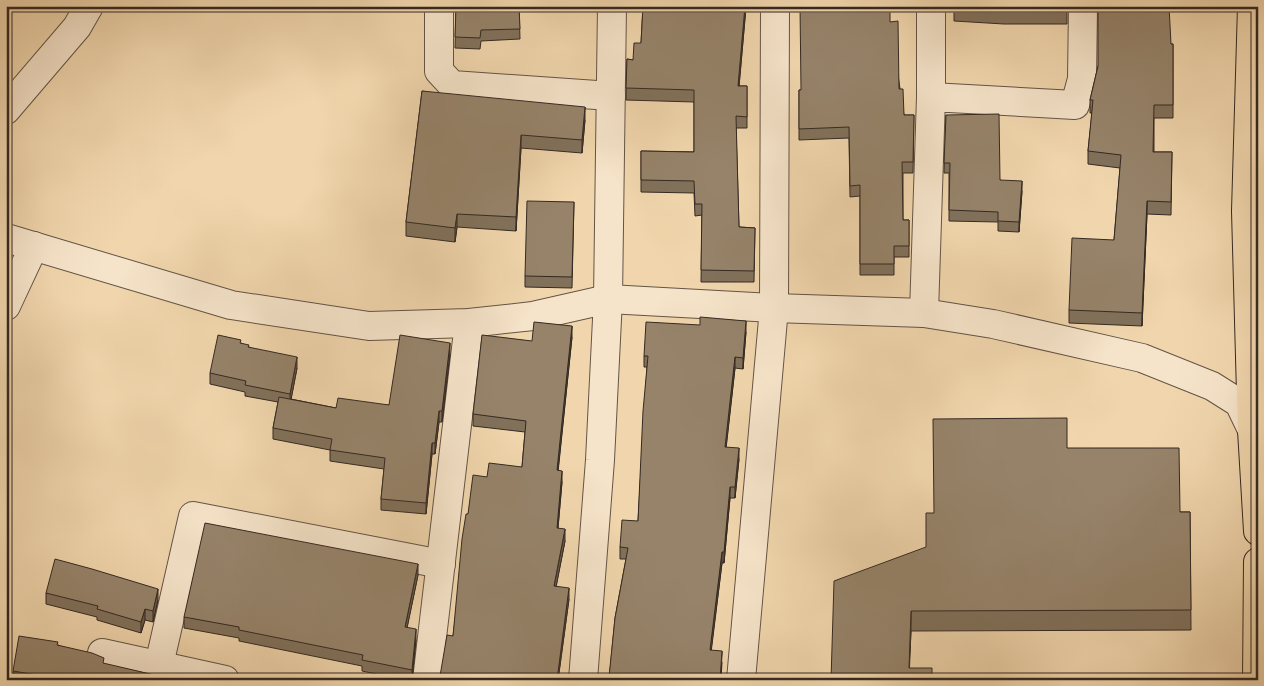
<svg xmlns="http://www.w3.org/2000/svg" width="1264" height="686" font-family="'Old Standard TT',serif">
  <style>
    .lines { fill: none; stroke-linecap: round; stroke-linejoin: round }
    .minor-casing { stroke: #635445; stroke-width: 30 }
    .highway-casing { stroke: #342922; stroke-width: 30 }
    .minor { stroke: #f6e4ca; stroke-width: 28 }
    .highway { stroke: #f1d6ad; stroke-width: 28 }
    .wall { fill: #81715b; stroke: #342922 }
    .shaded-wall { fill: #695c4a; stroke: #342922 }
    .building { fill: #96836a; stroke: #342922 }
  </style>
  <rect width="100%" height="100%" fill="#f1d6ad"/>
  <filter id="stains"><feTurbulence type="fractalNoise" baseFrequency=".004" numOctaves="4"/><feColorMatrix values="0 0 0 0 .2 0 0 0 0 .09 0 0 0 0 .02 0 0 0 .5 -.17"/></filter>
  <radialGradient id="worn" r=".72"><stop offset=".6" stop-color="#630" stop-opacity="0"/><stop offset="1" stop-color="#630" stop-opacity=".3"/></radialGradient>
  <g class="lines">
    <defs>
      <g id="minor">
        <path d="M 439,6 L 439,71 L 452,85 L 611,96"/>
        <path d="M 931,97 L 931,6"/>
        <path d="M 6,110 L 77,27 L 89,6"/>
        <path d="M 6,238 L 231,305 L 369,326 L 469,323 L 533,316 L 608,299 L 774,308 L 924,313 L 993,324 L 1142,358 L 1212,386 L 1239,403 L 1252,430 L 1256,432"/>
        <path d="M 6,306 L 34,246"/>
        <path d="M 924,313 L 931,97 L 1075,105 L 1082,79 L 1083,6"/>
        <path d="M 102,653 L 225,680"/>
        <path d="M 159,665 L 193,516 L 441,564"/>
        <path d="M 427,680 L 469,323"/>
        <path d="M 583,680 L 600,460 L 608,299 L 612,6"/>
        <path d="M 741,680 L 774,308 L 775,6"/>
      </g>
      <g id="highway">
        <path d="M 1252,6 L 1246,211 L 1252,430 L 1258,531"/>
        <path d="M 1257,680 L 1258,562"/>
      </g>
    </defs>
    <use href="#minor" class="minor-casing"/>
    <use href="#highway" class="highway-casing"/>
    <use href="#minor" class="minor"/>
    <use href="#highway" class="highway"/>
  </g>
  <g class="wall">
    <path d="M 456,6 L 519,6 L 520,39 L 481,41 L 480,49 L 455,48 Z"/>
    <path d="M 643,6 L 757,6 L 757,8 L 746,8 L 739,86 L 747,86 L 747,128 L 736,128 L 739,227 L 755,228 L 754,282 L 701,282 L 702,215 L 695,216 L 694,193 L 641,192 L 641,151 L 694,152 L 694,102 L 626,100 L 627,59 L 633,60 L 641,43 Z"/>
    <path d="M 954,6 L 1067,6 L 1067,24 L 1004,24 L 954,21 Z"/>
    <path d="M 890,22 L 904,115 L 914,115 L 913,173 L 903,173 L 903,220 L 909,220 L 909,257 L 894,257 L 894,275 L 860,275 L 860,196 L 850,197 L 849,138 L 799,140 L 799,90 L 801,90 Z"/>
    <path d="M 1171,44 L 1173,44 L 1173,118 L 1154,118 L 1154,152 L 1172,152 L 1171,215 L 1147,214 L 1142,326 L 1069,323 L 1069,310 L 1114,240 L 1120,168 L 1088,164 L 1088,151 L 1092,113 L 1090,113 L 1090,100 L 1098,66 Z"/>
    <path d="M 422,91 L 585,120 L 582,153 L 521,148 L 516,231 L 457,227 L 455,242 L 406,236 L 406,222 Z"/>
    <path d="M 946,115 L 1000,180 L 1022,191 L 1019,232 L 998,231 L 998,222 L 949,221 L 949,173 L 944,173 Z"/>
    <path d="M 574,202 L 572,288 L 525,287 L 525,276 Z"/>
    <path d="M 746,332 L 743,369 L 735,368 L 726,447 L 739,459 L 735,498 L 730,498 L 724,563 L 722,563 L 711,650 L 722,662 L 721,680 L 609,680 L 615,618 L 626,559 L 620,559 L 620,547 L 638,521 L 647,367 L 644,367 L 644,356 Z"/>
    <path d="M 572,337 L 558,470 L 562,482 L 558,528 L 565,541 L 556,586 L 569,599 L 558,680 L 440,680 L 440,676 L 453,636 L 468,514 L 487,477 L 522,467 L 525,432 L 473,426 L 473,414 L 532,341 Z"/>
    <path d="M 241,343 L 249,347 L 297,368 L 291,399 L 336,408 L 389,405 L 450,354 L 442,422 L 439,422 L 435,454 L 432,454 L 426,514 L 381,510 L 381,499 L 384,469 L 330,461 L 330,450 L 273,439 L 273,428 L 278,402 L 245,396 L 245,392 L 210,384 L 210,373 Z"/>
    <path d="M 1067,448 L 1180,512 L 1190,512 L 1191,630 L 911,631 L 909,668 L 932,680 L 831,680 L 926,547 Z"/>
    <path d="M 418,575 L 407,627 L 416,640 L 412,680 L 404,680 L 362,671 L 362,666 L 239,641 L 239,638 L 184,628 L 184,617 Z"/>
    <path d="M 46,593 L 158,600 L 153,622 L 145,620 L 141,633 L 97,620 L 97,617 L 46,604 Z"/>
    <path d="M 58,645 L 104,664 L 176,680 L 13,680 L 13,671 Z"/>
  </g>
  <g class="shaded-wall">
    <path d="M 745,6 L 746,6 L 738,98 L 738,86 Z"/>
    <path d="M 585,107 L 585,120 L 582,153 L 582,140 Z"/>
    <path d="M 521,135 L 521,148 L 516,231 L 516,217 Z"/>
    <path d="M 1022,181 L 1022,191 L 1019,232 L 1019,222 Z"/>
    <path d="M 1147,201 L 1147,214 L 1142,326 L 1142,313 Z"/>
    <path d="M 457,214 L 457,227 L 455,242 L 455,228 Z"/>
    <path d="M 746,321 L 746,332 L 743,369 L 743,358 Z"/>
    <path d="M 572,326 L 572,337 L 557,482 L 557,470 Z"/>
    <path d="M 450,343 L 450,354 L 442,422 L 442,411 Z"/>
    <path d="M 297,357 L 297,368 L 290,405 L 290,394 Z"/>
    <path d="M 735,357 L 735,368 L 725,458 L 725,447 Z"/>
    <path d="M 439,411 L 439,422 L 435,454 L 435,443 Z"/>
    <path d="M 432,443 L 432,454 L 426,514 L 426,503 Z"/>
    <path d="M 739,448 L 739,459 L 735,498 L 735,487 Z"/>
    <path d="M 562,471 L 562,482 L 557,539 L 557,528 Z"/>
    <path d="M 730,487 L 730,498 L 724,563 L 724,552 Z"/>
    <path d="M 565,529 L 565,541 L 554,598 L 554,586 Z"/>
    <path d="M 722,552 L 722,563 L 710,661 L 710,650 Z"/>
    <path d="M 418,564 L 418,575 L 405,638 L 405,627 Z"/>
    <path d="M 569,588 L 569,599 L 558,680 L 557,680 Z"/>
    <path d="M 158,589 L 158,600 L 153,622 L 153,611 Z"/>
    <path d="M 145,609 L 145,620 L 141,633 L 141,622 Z"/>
    <path d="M 911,611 L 911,631 L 909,680 L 909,668 Z"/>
    <path d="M 416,629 L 416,640 L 412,680 L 412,670 Z"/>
    <path d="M 722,651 L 721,680 L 720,680 Z"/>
  </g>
  <g class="building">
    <path d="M 456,6 L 519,6 L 520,29 L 481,30 L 480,38 L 455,37 Z"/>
    <path d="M 643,6 L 745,6 L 738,86 L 747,86 L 747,117 L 736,116 L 739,227 L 755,228 L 754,271 L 701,270 L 702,204 L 695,204 L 694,181 L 641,180 L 641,151 L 694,152 L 694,90 L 626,88 L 627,59 L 633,60 L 634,43 L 641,43 Z"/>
    <path d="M 800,6 L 890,6 L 890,22 L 898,21 L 899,89 L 903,89 L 904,115 L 914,115 L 913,162 L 902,162 L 903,220 L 909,220 L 909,246 L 894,246 L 894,264 L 860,264 L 860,185 L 850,186 L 849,127 L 799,129 L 799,90 L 801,90 Z"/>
    <path d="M 954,6 L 1067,6 L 1067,11 L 1004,11 L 954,8 Z"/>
    <path d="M 1098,6 L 1169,6 L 1171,44 L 1173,44 L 1173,105 L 1154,105 L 1153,152 L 1172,152 L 1171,202 L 1147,201 L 1142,313 L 1069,310 L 1072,238 L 1114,240 L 1121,155 L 1088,151 L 1093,100 L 1090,100 L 1098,66 Z"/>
    <path d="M 422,91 L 585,107 L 582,140 L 521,135 L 516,217 L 457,214 L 455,228 L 406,222 Z"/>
    <path d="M 999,114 L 1000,180 L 1022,181 L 1019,222 L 998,221 L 998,212 L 949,210 L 950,163 L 944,163 L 946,115 Z"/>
    <path d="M 527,201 L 574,202 L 572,277 L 525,276 Z"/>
    <path d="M 700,317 L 746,321 L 743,358 L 735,357 L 725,447 L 739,448 L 735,487 L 730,487 L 724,552 L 722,552 L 710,650 L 722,651 L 720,680 L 623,680 L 623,678 L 609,677 L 615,618 L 628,548 L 620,547 L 622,520 L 638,521 L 643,411 L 648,356 L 644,356 L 646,322 L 700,325 Z"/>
    <path d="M 534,322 L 572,326 L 557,470 L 562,471 L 557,528 L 565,529 L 554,586 L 569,588 L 557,680 L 441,680 L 442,676 L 440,676 L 447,635 L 453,636 L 462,539 L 466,514 L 468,514 L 473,475 L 487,477 L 489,463 L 522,467 L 526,421 L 473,414 L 482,335 L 532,341 Z"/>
    <path d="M 218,335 L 241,340 L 240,343 L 249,345 L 248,347 L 297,357 L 290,394 L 245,385 L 246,381 L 210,373 Z"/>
    <path d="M 400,335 L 450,343 L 442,411 L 439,411 L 435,443 L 432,443 L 426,503 L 381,499 L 385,458 L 330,450 L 332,439 L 273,428 L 279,397 L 336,408 L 338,398 L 389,405 Z"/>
    <path d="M 1067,418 L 1067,448 L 1179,448 L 1180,512 L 1190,512 L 1191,610 L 911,611 L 909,668 L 932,668 L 932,680 L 831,680 L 834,581 L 926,547 L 926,513 L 934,513 L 933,419 Z"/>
    <path d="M 205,523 L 418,564 L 405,627 L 416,629 L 412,670 L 362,660 L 363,655 L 239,630 L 239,627 L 184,617 Z"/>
    <path d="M 55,559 L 92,569 L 158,589 L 153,611 L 145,609 L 141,622 L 97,609 L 98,606 L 46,593 Z"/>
    <path d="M 19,636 L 58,642 L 57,645 L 92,653 L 104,658 L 103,663 L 176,680 L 55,680 L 55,678 L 13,671 Z"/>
  </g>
  <rect width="1264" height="686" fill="none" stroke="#f1d6ad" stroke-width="25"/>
  <rect x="8" y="8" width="1249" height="671" fill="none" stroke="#342922" stroke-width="2.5"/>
  <rect x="12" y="12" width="1239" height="661" fill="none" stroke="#342922"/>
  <rect width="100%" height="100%" filter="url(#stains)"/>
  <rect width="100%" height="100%" fill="url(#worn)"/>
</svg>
